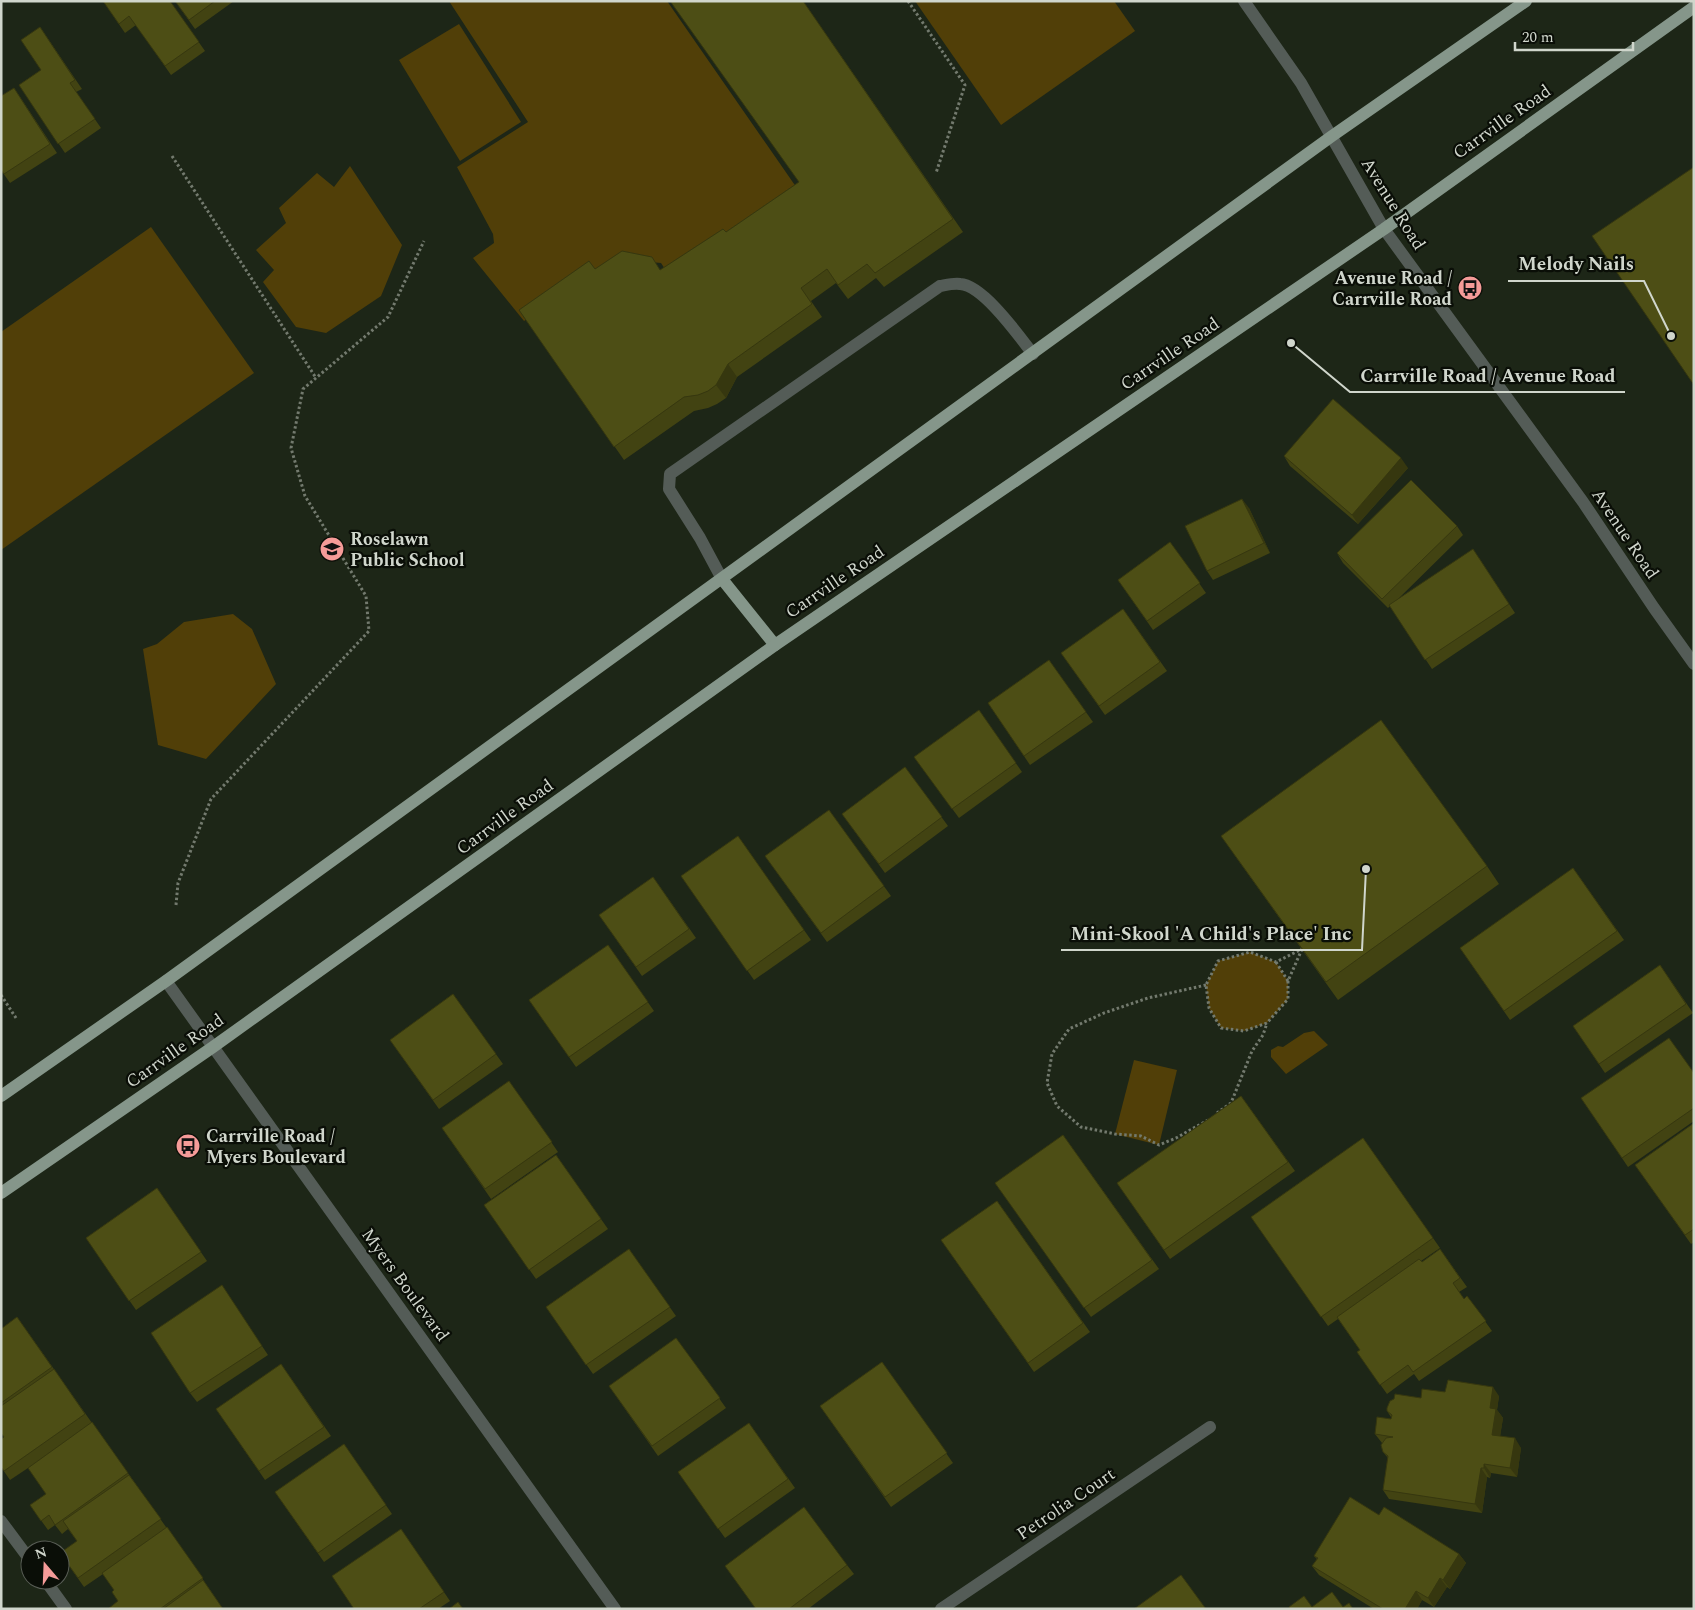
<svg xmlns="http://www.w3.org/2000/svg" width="1695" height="1610" font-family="Spectral,serif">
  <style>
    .green { fill: #513f08 }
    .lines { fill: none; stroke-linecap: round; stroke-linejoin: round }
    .path { stroke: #737a6e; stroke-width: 3; stroke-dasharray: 2.5 2.5; stroke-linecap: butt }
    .minor { stroke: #545c57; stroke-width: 12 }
    .major { stroke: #85968a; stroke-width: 12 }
    .wall { fill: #424312 }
    .shaded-wall { fill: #36370f }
    .building { fill: #4d4e15; stroke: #36370f }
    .labels { text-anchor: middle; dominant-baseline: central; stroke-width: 4.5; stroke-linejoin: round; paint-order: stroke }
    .street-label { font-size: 18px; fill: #d0d6cc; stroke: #0a0e07 }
    .poi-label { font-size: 18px; font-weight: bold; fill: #d0d6cc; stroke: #0a0e07; text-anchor: start }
    .leader { fill: none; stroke: #d0d6cc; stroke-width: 2 }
    .callout-dot { fill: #d0d6cc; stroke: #0a0e07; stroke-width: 2 }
    .callout-label { font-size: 19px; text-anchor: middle; font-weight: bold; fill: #d0d6cc; stroke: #0a0e07; stroke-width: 4.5; stroke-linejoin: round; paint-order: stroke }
  </style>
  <rect width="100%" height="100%" fill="#1d2617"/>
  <g class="green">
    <path d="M 449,1 L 667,1 L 801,194 L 671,278 L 661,263 L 629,260 L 598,269 L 524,321 L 473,258 L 494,243 L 493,234 L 457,167 L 528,122 Z"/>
    <path d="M 915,1 L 1114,1 L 1135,31 L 1001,125 Z"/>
    <path d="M 459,24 L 521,122 L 460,161 L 399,60 Z"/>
    <path d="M 350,166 L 402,245 L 381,296 L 326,333 L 296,327 L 263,282 L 274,270 L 256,250 L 286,223 L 279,208 L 317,173 L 334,187 Z"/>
    <path d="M 151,227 L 254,373 L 1,550 L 1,332 Z"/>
    <path d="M 233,614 L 252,629 L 276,684 L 206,759 L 158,745 L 143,649 L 157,644 L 184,622 Z"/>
    <path d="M 1250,952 L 1276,962 L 1288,981 L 1288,999 L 1267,1023 L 1244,1031 L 1221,1028 L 1209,1008 L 1206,985 L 1218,961 Z"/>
    <path d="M 1314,1031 L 1328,1045 L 1286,1074 L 1271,1057 L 1271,1050 L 1278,1046 L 1283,1047 L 1304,1033 Z"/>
    <path d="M 1134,1060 L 1177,1070 L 1159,1145 L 1115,1134 Z"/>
  </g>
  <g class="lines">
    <g class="path">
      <path d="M 908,1 L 965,85 L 936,173"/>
      <path d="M 172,156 L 316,378"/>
      <path d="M 176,905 L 178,883 L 211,799 L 369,631 L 366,596 L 305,496 L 291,448 L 303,389 L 388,317 L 424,241"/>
      <path d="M 1302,949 L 1288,981 L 1288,999 L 1267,1023 L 1244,1031 L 1221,1028 L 1209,1008 L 1206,985 L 1218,961 L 1250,952 L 1276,962 Z"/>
      <path d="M 1276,962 L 1288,981"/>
      <path d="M 1206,985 L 1148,998 L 1104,1013 L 1069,1029 L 1052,1054 L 1047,1083 L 1057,1106 L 1081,1127 L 1115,1134 L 1141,1136 L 1159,1145 L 1176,1138 L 1208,1120"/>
      <path d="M 1,995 L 16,1018"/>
      <path d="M 1217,1113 L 1231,1103 L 1252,1051 L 1263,1035 L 1267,1023"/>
    </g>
    <g class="minor">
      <path d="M 1244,1 L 1301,83 L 1384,229 L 1583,502 L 1654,608 L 1694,664"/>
      <path d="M 722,579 L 700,538 L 669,489 L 670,474 L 940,286 C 946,285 954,283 960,284 C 983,285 1019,336 1033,354"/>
      <path d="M 166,981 L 615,1609"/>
      <path d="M 1,1521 L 30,1560"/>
      <path d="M 45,1580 L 66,1609"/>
      <path d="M 941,1609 L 1210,1427"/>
    </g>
    <g class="major">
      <path d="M 722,579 L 775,645"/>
      <path d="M 1,1096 L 166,981 L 1332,136 L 1526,1"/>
      <path d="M 1,1193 L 213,1047 L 775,645 L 1384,229 L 1694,7"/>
    </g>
  </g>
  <g class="wall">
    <path d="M 103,1 L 170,1 L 205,51 L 171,75 L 136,25 L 125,33 Z"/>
    <path d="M 175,1 L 234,1 L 195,29 Z"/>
    <path d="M 803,1 L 963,232 L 884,287 L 876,278 L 848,299 L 836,283 L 811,301 L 822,317 L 737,377 L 726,398 L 717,404 L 708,408 L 694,411 L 624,460 L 519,310 L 595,269 L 660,270 L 726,232 L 799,182 Z"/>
    <path d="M 40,27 L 82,89 L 76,92 L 101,128 L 65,153 L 19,85 L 41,70 Z"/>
    <path d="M 14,88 L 57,153 L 10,183 L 1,170 Z"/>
    <path d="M 1284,456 L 1408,468 L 1358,524 L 1290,466 Z"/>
    <path d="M 1249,508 L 1270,553 L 1213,580 L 1207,571 Z"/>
    <path d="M 1457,526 L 1463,535 L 1395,602 L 1479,558 L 1515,613 L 1432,669 L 1390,606 L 1388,608 L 1343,563 L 1337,553 Z"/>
    <path d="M 1170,542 L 1206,593 L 1153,630 L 1118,580 Z"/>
    <path d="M 1123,609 L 1167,671 L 1105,715 L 1061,653 Z"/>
    <path d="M 1049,660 L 1093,722 L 1030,765 L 988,703 Z"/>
    <path d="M 979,710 L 1022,772 L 959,818 L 914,757 Z"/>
    <path d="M 905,767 L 948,826 L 885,873 L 842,814 Z"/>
    <path d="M 829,810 L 891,896 L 827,942 L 765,856 Z"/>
    <path d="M 738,836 L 811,940 L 754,980 L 681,876 Z"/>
    <path d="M 1233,853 L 1487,866 L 1499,884 L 1338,1000 Z"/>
    <path d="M 1573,868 L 1624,940 L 1510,1020 L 1460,948 Z"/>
    <path d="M 653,877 L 696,938 L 642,976 L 599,915 Z"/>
    <path d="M 608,945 L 654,1011 L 576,1067 L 529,1000 Z"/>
    <path d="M 1660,965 L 1693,1013 L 1605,1073 L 1573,1026 Z"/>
    <path d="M 453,994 L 503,1064 L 439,1109 L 390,1040 Z"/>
    <path d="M 1694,1073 L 1694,1121 L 1628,1167 L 1581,1098 Z"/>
    <path d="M 509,1081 L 558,1152 L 491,1199 L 442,1128 Z"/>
    <path d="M 1241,1096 L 1295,1171 L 1170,1259 L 1117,1183 Z"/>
    <path d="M 1694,1123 L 1694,1242 L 1691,1244 L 1635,1165 Z"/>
    <path d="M 1063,1135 L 1159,1269 L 1091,1317 L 995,1183 Z"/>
    <path d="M 1363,1138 L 1440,1248 L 1421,1261 L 1422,1262 L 1440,1249 L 1467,1287 L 1459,1292 L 1464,1299 L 1467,1296 L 1492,1331 L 1419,1381 L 1414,1374 L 1387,1394 L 1357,1352 L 1360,1350 L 1338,1319 L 1328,1326 L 1251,1217 Z"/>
    <path d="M 556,1155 L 608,1229 L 536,1279 L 484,1205 Z"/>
    <path d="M 157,1188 L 207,1261 L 136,1310 L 86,1238 Z"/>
    <path d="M 997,1201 L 1090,1332 L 1034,1372 L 941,1240 Z"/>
    <path d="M 629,1249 L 676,1316 L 593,1374 L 546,1307 Z"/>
    <path d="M 228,1295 L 268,1355 L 197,1402 L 190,1393 Z"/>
    <path d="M 17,1317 L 92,1423 L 92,1422 L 166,1527 L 167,1527 L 223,1609 L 108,1609 L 118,1601 L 114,1590 L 103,1574 L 84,1587 L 60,1553 L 77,1541 L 68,1529 L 62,1534 L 55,1525 L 48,1530 L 30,1505 L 46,1494 L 28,1468 L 10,1480 L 1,1467 L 4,1437 L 1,1433 L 1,1329 Z"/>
    <path d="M 676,1338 L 726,1408 L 658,1456 L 609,1386 Z"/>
    <path d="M 882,1362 L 953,1463 L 891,1507 L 820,1406 Z"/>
    <path d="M 281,1364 L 331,1436 L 265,1480 L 216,1409 Z"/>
    <path d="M 1445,1392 L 1499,1396 L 1497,1410 L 1503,1418 L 1500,1436 L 1521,1448 L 1517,1477 L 1491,1473 L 1490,1478 L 1487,1477 L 1482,1513 L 1389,1499 L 1383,1490 L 1388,1458 L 1383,1452 L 1383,1443 L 1382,1443 L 1375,1434 L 1391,1419 L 1391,1417 L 1387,1411 Z"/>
    <path d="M 749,1423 L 795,1488 L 725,1538 L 678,1472 Z"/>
    <path d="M 344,1444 L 392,1514 L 324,1562 L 275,1492 Z"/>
    <path d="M 1379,1515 L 1459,1554 L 1466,1563 L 1450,1589 L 1447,1587 L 1434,1607 L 1422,1600 L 1417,1609 L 1374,1609 L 1319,1575 L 1312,1566 L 1317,1559 L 1314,1556 Z"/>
    <path d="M 401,1529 L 450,1601 L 438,1609 L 354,1609 Z"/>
    <path d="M 847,1565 L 854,1574 L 808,1609 L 756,1609 Z"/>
  </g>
  <g class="shaded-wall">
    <path d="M 728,364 L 737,377 L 726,398 L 716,385 Z"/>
    <path d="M 1401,458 L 1408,468 L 1358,524 L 1352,515 Z"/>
    <path d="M 1242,499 L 1249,508 L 1270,553 L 1264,543 Z"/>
    <path d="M 1493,1387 L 1499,1396 L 1497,1410 L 1503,1418 L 1499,1444 L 1492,1435 L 1490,1408 Z"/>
    <path d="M 1515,1438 L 1521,1448 L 1517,1477 L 1510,1468 Z"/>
    <path d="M 1484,1464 L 1491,1473 L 1490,1478 L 1484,1468 Z"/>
    <path d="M 1481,1468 L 1487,1477 L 1482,1513 L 1475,1504 Z"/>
    <path d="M 1459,1554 L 1466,1563 L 1450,1589 L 1443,1580 Z"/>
    <path d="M 1440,1578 L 1447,1587 L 1434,1607 L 1428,1598 Z"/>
    <path d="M 1416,1591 L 1422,1600 L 1417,1609 L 1405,1609 Z"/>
  </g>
  <g class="building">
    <path d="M 103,1 L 170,1 L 199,42 L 165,66 L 129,16 L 119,24 Z"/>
    <path d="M 175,1 L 215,1 L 189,20 Z"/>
    <path d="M 670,1 L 803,1 L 953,219 L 875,273 L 867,264 L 838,285 L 827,269 L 801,288 L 812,304 L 728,364 L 716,385 L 708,391 L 698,395 L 684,397 L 614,447 L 519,310 L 589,261 L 595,269 L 622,251 L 652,257 L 660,270 L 723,229 L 726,232 L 799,182 Z"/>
    <path d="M 40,27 L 75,80 L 70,83 L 95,119 L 58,144 L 19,85 L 41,70 L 21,40 Z"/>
    <path d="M 14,88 L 50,144 L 4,174 L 1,170 L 1,96 Z"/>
    <path d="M 1694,167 L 1694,385 L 1592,236 Z"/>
    <path d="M 1333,399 L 1401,458 L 1352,515 L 1284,456 Z"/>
    <path d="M 1411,480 L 1457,526 L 1382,599 L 1337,553 Z"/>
    <path d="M 1242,499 L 1264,543 L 1207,571 L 1185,526 Z"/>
    <path d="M 1170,542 L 1200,583 L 1147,621 L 1118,580 Z"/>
    <path d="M 1473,549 L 1509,604 L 1425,660 L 1389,605 Z"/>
    <path d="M 1123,609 L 1160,662 L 1099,706 L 1061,653 Z"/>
    <path d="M 1049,660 L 1086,712 L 1024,756 L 988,703 Z"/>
    <path d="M 979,710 L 1016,763 L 952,809 L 914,757 Z"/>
    <path d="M 1381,720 L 1487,866 L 1326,982 L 1221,836 Z"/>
    <path d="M 905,767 L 942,817 L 879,864 L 842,814 Z"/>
    <path d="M 829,810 L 884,886 L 821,933 L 765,856 Z"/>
    <path d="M 738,836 L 804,930 L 747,971 L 681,876 Z"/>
    <path d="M 1573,868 L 1617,931 L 1504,1011 L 1460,948 Z"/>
    <path d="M 653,877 L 689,929 L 636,967 L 599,915 Z"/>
    <path d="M 608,945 L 648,1002 L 569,1057 L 529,1000 Z"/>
    <path d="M 1660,965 L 1686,1004 L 1599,1064 L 1573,1026 Z"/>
    <path d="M 453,994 L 496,1054 L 433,1100 L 390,1040 Z"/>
    <path d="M 1669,1038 L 1694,1073 L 1694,1108 L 1622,1158 L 1581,1098 Z"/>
    <path d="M 509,1081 L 552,1142 L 485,1189 L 442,1128 Z"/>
    <path d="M 1241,1096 L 1288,1162 L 1164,1250 L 1117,1183 Z"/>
    <path d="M 1694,1123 L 1694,1229 L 1685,1235 L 1635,1165 Z"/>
    <path d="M 1063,1135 L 1152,1260 L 1084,1308 L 995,1183 Z"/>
    <path d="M 1363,1138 L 1433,1238 L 1321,1317 L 1251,1217 Z"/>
    <path d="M 556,1155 L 601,1219 L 529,1270 L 484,1205 Z"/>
    <path d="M 157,1188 L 201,1252 L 129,1301 L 86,1238 Z"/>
    <path d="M 997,1201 L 1083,1323 L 1028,1363 L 941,1240 Z"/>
    <path d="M 629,1249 L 670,1307 L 586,1365 L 546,1307 Z"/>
    <path d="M 1440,1249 L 1460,1278 L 1453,1283 L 1464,1299 L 1467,1296 L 1486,1321 L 1413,1372 L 1408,1365 L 1380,1385 L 1357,1352 L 1360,1350 L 1337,1317 L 1419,1259 L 1422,1262 Z"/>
    <path d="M 222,1285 L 262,1346 L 190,1393 L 151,1333 Z"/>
    <path d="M 17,1317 L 52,1367 L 1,1403 L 1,1329 Z"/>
    <path d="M 676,1338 L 720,1398 L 652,1446 L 609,1386 Z"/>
    <path d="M 882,1362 L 947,1453 L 885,1497 L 820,1406 Z"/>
    <path d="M 281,1364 L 324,1427 L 259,1471 L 216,1409 Z"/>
    <path d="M 54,1369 L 85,1414 L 4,1471 L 1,1467 L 1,1439 L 4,1437 L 1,1433 L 1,1406 Z"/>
    <path d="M 1448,1380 L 1493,1387 L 1490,1408 L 1496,1409 L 1492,1435 L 1515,1438 L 1510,1468 L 1484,1464 L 1484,1468 L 1481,1468 L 1475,1504 L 1383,1490 L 1388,1456 L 1383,1452 L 1381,1445 L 1386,1438 L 1393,1437 L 1375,1434 L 1377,1417 L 1391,1419 L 1392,1415 L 1387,1411 L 1387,1408 L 1390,1401 L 1394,1399 L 1395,1394 L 1421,1398 L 1422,1389 L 1445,1392 Z"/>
    <path d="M 92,1422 L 128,1473 L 55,1525 L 49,1515 L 41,1521 L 30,1505 L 46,1494 L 28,1468 Z"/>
    <path d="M 749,1423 L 788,1479 L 718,1529 L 678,1472 Z"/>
    <path d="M 344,1444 L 386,1505 L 318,1553 L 275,1492 Z"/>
    <path d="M 129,1475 L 161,1519 L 78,1578 L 60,1553 L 77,1541 L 63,1521 Z"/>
    <path d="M 1350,1497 L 1379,1515 L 1384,1507 L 1459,1554 L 1443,1580 L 1440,1578 L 1428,1598 L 1416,1591 L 1405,1609 L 1383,1609 L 1312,1566 L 1318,1558 L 1314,1556 Z"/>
    <path d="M 804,1507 L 847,1565 L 789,1609 L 756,1609 L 725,1566 Z"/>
    <path d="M 167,1527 L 203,1578 L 160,1609 L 108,1609 L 118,1601 L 112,1592 L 114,1590 L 102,1573 Z"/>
    <path d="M 401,1529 L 444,1592 L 419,1609 L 354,1609 L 332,1576 Z"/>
    <path d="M 1181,1575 L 1206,1609 L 1134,1609 Z"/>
    <path d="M 203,1580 L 223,1609 L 163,1609 Z"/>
    <path d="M 1332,1592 L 1343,1607 L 1349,1603 L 1353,1609 L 1290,1609 L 1289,1607 L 1304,1596 L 1312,1607 Z"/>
    <path d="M 458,1602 L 463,1609 L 449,1609 Z"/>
  </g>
  <defs>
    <symbol id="bus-disc" viewBox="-11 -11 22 22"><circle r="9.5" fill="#f59b98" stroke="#0a0e07"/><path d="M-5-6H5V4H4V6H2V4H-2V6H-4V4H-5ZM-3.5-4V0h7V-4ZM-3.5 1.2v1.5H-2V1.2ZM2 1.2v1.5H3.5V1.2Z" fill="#111"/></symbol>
    <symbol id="school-disc" viewBox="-11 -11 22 22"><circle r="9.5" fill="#f59b98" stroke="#0a0e07"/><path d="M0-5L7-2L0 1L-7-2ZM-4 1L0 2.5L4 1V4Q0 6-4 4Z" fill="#111"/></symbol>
  </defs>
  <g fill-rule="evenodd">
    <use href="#bus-disc" x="1456" y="274" width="28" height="28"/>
    <use href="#school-disc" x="318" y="535" width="28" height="28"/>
    <use href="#bus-disc" x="174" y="1132" width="28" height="28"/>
  </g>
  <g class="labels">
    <g class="street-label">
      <text transform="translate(1502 122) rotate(-35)">Carrville Road</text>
      <text transform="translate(1393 204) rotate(58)">Avenue Road</text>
      <text transform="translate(1170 354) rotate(-34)">Carrville Road</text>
      <text transform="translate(1625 534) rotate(56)">Avenue Road</text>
      <text transform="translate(835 582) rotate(-34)">Carrville Road</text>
      <text transform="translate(505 817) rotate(-36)">Carrville Road</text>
      <text transform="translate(175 1051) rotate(-35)">Carrville Road</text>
      <text transform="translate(405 1285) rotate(54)">Myers Boulevard</text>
      <text transform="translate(1066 1504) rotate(-34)">Petrolia Court</text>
    </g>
    <g class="poi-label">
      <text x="1452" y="278" text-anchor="end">Avenue Road /<tspan x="1452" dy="21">Carrville Road</tspan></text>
      <text x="350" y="539">Roselawn<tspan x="350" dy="21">Public School</tspan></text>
      <text x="206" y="1136">Carrville Road /<tspan x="206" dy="21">Myers Boulevard</tspan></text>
    </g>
  </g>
  <path class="leader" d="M1671 336L1644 281H1508M1291 343L1350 392H1625M1366 869L1362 950H1061"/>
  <g class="callout-dot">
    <circle cx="1671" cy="336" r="5"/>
    <circle cx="1291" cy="343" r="5"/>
    <circle cx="1366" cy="869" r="5"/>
  </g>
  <g class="callout-label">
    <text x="1576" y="270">Melody Nails</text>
    <text x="1488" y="382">Carrville Road / Avenue Road</text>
    <text x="1211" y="940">Mini-Skool 'A Child's Place' Inc</text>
  </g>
  <rect width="1695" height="1610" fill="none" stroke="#d0d6cc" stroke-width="5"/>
  <g transform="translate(45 1565) rotate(341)"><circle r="24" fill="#0a0e07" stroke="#595e56"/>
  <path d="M0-4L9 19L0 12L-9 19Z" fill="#f59b98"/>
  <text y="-8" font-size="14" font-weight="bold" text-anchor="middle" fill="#d0d6cc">N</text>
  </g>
  <path d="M1515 42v8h118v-8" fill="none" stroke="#d0d6cc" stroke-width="2.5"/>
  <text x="1522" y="42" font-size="15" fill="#d0d6cc" stroke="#0a0e07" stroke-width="4" paint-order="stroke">20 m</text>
</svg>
